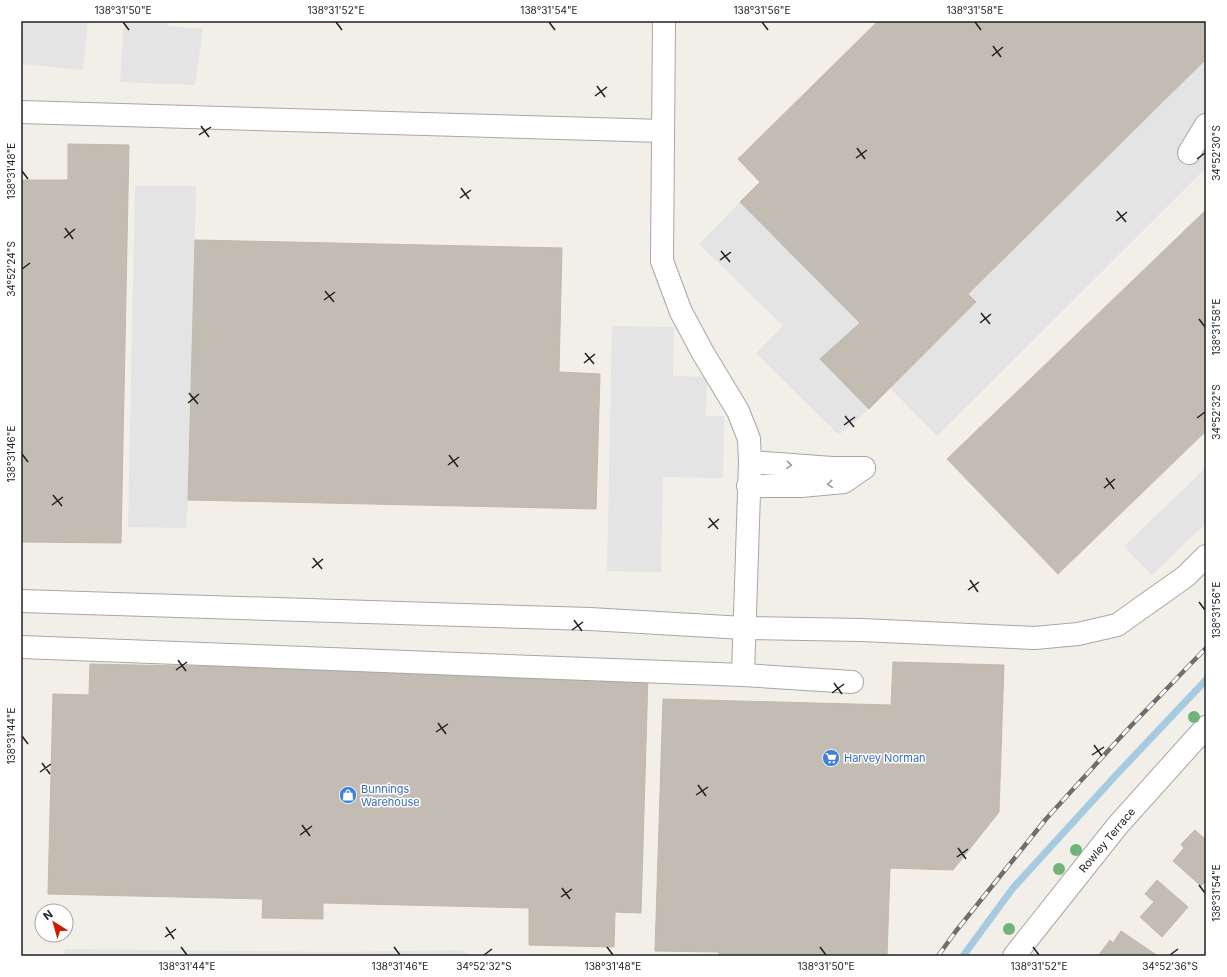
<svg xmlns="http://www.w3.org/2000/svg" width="1227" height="977" font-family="Inter,sans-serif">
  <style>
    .parking { fill: #e4e4e4 }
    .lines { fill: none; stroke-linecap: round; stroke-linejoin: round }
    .stream { stroke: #a6cbe0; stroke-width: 7 }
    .building { fill: #c2bcb3; stroke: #c3b8a8 }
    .minor-casing { stroke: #a7a7a7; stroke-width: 24 }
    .minor { stroke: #fff; stroke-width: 22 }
    .rail-casing { stroke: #6e6e6e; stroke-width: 4.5 }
    .rail { stroke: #fff; stroke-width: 3; stroke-dasharray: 9; stroke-linecap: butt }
    .tree { fill: #71b47b }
    .oneway { stroke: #9b9b9b }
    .ticks { fill: none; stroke: #202020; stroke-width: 1.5 }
    .labels { text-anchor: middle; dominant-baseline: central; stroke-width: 3; stroke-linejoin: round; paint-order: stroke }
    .shop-label { font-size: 11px; fill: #366cbe; stroke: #fff; text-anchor: start }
    .street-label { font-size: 11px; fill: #202020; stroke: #fff }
    .neatline { fill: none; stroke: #202020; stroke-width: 1.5 }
    .ticks-label { font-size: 10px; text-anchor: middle; fill: #202020 }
  </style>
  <rect width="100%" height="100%" fill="#f1efe7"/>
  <g class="parking">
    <path d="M 23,21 L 88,21 L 83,70 L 21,64 Z"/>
    <path d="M 124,21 L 168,21 L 168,26 L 203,29 L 195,85 L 120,82 Z"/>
    <path d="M 1206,59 L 1206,168 L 937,436 L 890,388 L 976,303 L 968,294 Z"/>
    <path d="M 135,186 L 196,186 L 188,500 L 186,528 L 128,527 Z"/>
    <path d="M 740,202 L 860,323 L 821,359 L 869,409 L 839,435 L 756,353 L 783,326 L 699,244 Z"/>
    <path d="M 612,326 L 674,327 L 673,376 L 707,377 L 706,416 L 724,416 L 723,478 L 663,477 L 661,572 L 607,571 Z"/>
    <path d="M 1206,468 L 1206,523 L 1152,575 L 1124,546 Z"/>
    <path d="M 65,949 L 337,952 L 461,950 L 473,956 L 64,956 Z"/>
  </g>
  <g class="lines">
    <path class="stream" d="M 963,956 L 1013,888 L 1118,773 L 1206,680"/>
  </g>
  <g class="building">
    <path d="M 878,21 L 1206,21 L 1206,59 L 968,294 L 976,302 L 869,409 L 820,359 L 860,323 L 740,202 L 760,182 L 738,159 Z"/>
    <path d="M 68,144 L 129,145 L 121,543 L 21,542 L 21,180 L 68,180 Z"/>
    <path d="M 1206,210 L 1206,431 L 1058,574 L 947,459 Z"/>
    <path d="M 195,240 L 562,248 L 559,372 L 600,374 L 596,509 L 188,500 Z"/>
    <path d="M 893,662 L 1004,665 L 999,812 L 953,870 L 890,868 L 887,956 L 719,956 L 719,952 L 655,951 L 663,699 L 891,705 Z"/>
    <path d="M 90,664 L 648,676 L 641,913 L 615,912 L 614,947 L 529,945 L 529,908 L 323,903 L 323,919 L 262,918 L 263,899 L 48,894 L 53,694 L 89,695 Z"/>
    <path d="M 1195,830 L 1206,840 L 1206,881 L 1201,886 L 1173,861 L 1184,848 L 1181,844 Z"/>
    <path d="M 1157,880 L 1188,907 L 1162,937 L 1140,917 L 1154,902 L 1145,894 Z"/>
    <path d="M 1121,931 L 1158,956 L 1098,956 L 1110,940 L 1113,943 Z"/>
  </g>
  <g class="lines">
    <defs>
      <g id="minor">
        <path d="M 664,21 L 662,261 L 681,312 L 703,353 L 738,411 L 749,439 L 750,462 L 743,675"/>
        <path d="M 21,112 L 663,131"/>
        <path d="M 1189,153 L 1206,125"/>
        <path d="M 750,462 L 832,468 L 864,468"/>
        <path d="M 748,486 L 801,486 L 844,482 L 864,468"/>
        <path d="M 21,601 L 590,619 L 744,628 L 862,630 L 1035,638 L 1078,634 L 1117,625 L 1186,576 L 1206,556"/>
        <path d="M 21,647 L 743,675 L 852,682"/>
        <path d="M 1014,956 L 1118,825 L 1206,727"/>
      </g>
    </defs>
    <use href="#minor" class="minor-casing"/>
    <use href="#minor" class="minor"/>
    <defs>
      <path id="rail" d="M 938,956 L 956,931 L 1046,819 L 1127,730 L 1206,648"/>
    </defs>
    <use href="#rail" class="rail-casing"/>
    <use href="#rail" class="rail"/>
  </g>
  <g class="tree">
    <circle cx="1194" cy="717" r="6"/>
    <circle cx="1076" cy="850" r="6"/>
    <circle cx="1059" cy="869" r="6"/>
    <circle cx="1009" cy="929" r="6"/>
  </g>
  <defs><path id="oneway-chevron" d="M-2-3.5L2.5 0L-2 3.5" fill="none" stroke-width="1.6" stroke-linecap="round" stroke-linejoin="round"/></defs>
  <g class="oneway">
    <use href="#oneway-chevron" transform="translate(789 465) rotate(4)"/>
    <use href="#oneway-chevron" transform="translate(830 484) rotate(175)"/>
  </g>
  <path class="ticks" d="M 123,22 L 129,30M 336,22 L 342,30M 549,22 L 555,30M 762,22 L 768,30M 975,22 L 981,30M 993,46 L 1001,57M 992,56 L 1003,47M 597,86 L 605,97M 595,96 L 607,87M 201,126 L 209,137M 199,135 L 211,127M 857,148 L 865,159M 856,158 L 867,150M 1197,159 L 1205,153M 22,171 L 28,179M 461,188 L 469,199M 460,198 L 471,190M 1117,211 L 1126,222M 1116,221 L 1127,212M 65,228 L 73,239M 64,238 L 75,229M 721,251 L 730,262M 720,260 L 731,252M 22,269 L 30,263M 325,291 L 334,302M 324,300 L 335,292M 981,313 L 990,324M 1199,319 L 1205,327M 980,323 L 991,314M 585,353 L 594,364M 584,363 L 595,354M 189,393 L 198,404M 188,403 L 199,394M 845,416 L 854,427M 1197,418 L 1205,412M 844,425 L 855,417M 22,454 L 28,462M 449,455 L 458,467M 448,465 L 459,457M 1106,478 L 1114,489M 1104,488 L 1115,479M 53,495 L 62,506M 52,505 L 63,497M 709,518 L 718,529M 708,528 L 719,519M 313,558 L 322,569M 312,568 L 323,559M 970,580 L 978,592M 968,590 L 979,582M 1199,602 L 1205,610M 574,620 L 582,631M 572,630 L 583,622M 178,660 L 186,671M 176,670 L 187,662M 834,683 L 842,694M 832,693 L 844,684M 438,723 L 446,734M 436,732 L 448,724M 22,736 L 28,744M 1094,745 L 1102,756M 1092,755 L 1104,747M 42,763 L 50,774M 40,772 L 51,764M 698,785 L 706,796M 696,795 L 708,787M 302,825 L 310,836M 300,835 L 312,826M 958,848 L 966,859M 957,857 L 968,849M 1199,885 L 1205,893M 562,888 L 570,899M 561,897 L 572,889M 166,927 L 174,939M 165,937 L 176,929M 181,947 L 187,955M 394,947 L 400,955M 607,947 L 613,955M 820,947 L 826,955M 1033,947 L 1039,955M 484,955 L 492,949M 1170,955 L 1178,949"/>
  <defs>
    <symbol id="supermarket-disc" viewBox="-11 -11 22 22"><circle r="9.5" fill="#3f7fe0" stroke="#fff"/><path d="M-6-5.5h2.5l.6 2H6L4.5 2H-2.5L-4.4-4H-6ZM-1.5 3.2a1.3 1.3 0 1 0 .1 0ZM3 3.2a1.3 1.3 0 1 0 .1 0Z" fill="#fff"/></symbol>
    <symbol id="shop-disc" viewBox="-11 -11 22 22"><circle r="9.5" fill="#3f7fe0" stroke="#fff"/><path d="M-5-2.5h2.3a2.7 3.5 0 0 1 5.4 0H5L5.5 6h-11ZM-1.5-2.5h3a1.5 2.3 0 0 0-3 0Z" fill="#fff"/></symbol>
  </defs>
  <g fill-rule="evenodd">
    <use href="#supermarket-disc" x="821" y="748" width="20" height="20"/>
    <use href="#shop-disc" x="338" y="785" width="20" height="20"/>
  </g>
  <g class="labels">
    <g class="shop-label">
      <text x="844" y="758">Harvey Norman</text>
      <text x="361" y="789">Bunnings<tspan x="361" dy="13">Warehouse</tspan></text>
    </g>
    <g class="street-label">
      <text transform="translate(1107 840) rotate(-50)">Rowley Terrace</text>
    </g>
  </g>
  <rect width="1227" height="977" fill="none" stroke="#ffffff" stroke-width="44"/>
  <g transform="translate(54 923) rotate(323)"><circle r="19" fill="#ffffff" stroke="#a6a6a6"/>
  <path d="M0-3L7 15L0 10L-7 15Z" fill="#d11a00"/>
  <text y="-6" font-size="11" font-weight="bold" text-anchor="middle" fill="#202020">N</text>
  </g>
  <rect x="22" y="22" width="1183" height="933" class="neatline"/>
  <g class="ticks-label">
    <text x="123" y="14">138°31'50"E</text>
    <text x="336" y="14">138°31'52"E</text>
    <text x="549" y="14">138°31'54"E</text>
    <text x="762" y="14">138°31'56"E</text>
    <text x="975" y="14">138°31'58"E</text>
    <text transform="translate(1216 153) rotate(-90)" y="4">34°52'30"S</text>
    <text transform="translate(11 171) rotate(-90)" y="4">138°31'48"E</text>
    <text transform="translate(11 269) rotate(-90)" y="4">34°52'24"S</text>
    <text transform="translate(1216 327) rotate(-90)" y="4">138°31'58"E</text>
    <text transform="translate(1216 412) rotate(-90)" y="4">34°52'32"S</text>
    <text transform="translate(11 454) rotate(-90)" y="4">138°31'46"E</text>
    <text transform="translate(1216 610) rotate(-90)" y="4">138°31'56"E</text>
    <text transform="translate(11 736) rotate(-90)" y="4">138°31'44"E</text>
    <text transform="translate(1216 893) rotate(-90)" y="4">138°31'54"E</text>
    <text x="187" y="970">138°31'44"E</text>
    <text x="400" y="970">138°31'46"E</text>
    <text x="484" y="970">34°52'32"S</text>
    <text x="613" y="970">138°31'48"E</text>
    <text x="826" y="970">138°31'50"E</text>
    <text x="1039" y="970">138°31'52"E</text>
    <text x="1170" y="970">34°52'36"S</text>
  </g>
</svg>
